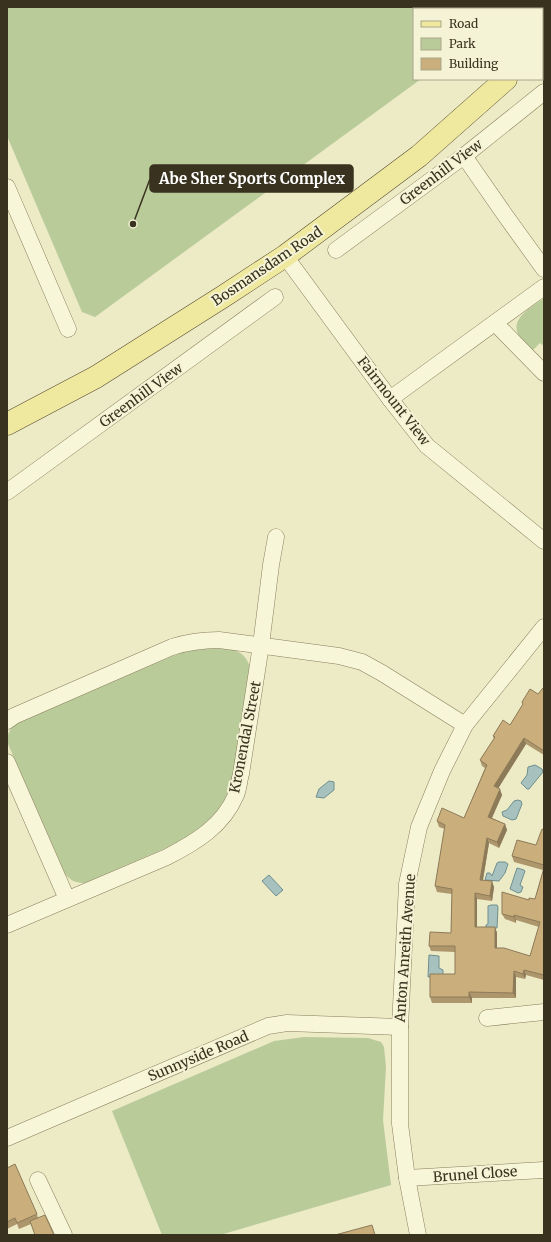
<svg xmlns="http://www.w3.org/2000/svg" width="551" height="1242" font-family="Merriweather,serif">
  <style>
    .green { fill: #bacb9a }
    .water { fill: #a7c1bf; stroke: #6e8f8f }
    .lines { fill: none; stroke-linecap: round; stroke-linejoin: round }
    .minor-casing { stroke: #887e5c; stroke-width: 17 }
    .primary-casing { stroke: #564b30; stroke-width: 23 }
    .minor { stroke: #f8f6d9; stroke-width: 16 }
    .primary { stroke: #efe89f; stroke-width: 22 }
    .wall { fill: #ae966c }
    .shaded-wall { fill: #8d7a58 }
    .building { fill: #caaf7d; stroke: #8d7a58 }
    .labels { text-anchor: middle; dominant-baseline: central; stroke-width: 4; stroke-linejoin: round; paint-order: stroke }
    .street-label { font-size: 14px; fill: #39321f; stroke: #f5f3d5 }
    .leader { fill: none; stroke: #39321f; stroke-width: 1.5 }
    .callout-dot { fill: #39321f; stroke: #f5f3d5; stroke-width: 1.5 }
    .callout { fill: #39321f; stroke: #39321f; stroke-width: 1.5 }
    .callout-label { font-size: 15px; text-anchor: middle; font-weight: bold; fill: #fff }
  </style>
  <rect width="100%" height="100%" fill="#edeac6"/>
  <g class="green">
    <path d="M 7,7 L 505,7 L 502,9 L 414,9 L 414,79 L 421,79 L 95,317 L 82,312 L 7,136 Z"/>
    <path d="M 544,298 L 544,346 L 540,343 L 531,352 C 527,347 522,342 519,336 C 509,318 532,307 544,298 Z"/>
    <path d="M 216,645 C 231,649 246,650 250,668 L 232,782 C 227,795 222,807 213,817 C 195,837 168,847 145,857 C 125,866 105,874 85,883 C 76,883 71,881 65,874 L 8,744 C 6,735 10,728 17,722 L 192,648 Z"/>
    <path d="M 304,1037 L 368,1038 L 381,1042 L 384,1047 L 386,1067 L 383,1120 L 391,1185 L 220,1235 L 162,1235 L 112,1111 L 274,1041 Z"/>
  </g>
  <g class="water">
    <path d="M 535,765 L 542,769 L 543,772 L 529,789 L 527,789 L 521,783 L 527,775 L 528,767 Z"/>
    <path d="M 329,781 L 334,782 L 334,790 L 324,798 L 316,797 L 319,789 Z"/>
    <path d="M 518,800 L 521,801 L 522,804 L 516,819 L 512,820 L 503,816 L 502,812 L 507,810 L 514,801 Z"/>
    <path d="M 499,862 L 505,862 L 508,864 L 505,873 L 499,881 L 485,880 L 487,873 L 490,873 L 492,876 L 497,863 Z"/>
    <path d="M 517,868 L 524,870 L 525,871 L 520,885 L 523,887 L 521,892 L 518,893 L 510,889 Z"/>
    <path d="M 269,875 L 283,890 L 276,896 L 262,881 Z"/>
    <path d="M 491,905 L 497,905 L 498,907 L 497,928 L 486,927 L 486,925 L 488,924 L 488,906 Z"/>
    <path d="M 429,955 L 439,956 L 439,968 L 443,970 L 443,976 L 428,977 Z"/>
  </g>
  <g class="lines">
    <defs>
      <g id="minor">
        <path d="M 464,156 L 505,215 L 544,269"/>
        <path d="M 7,187 L 68,329"/>
        <path d="M 336,250 L 464,156 L 544,92"/>
        <path d="M 285,256 L 390,399 L 427,446 L 544,541"/>
        <path d="M 495,323 L 544,373"/>
        <path d="M 390,399 L 544,287"/>
        <path d="M 7,492 L 275,297"/>
        <path d="M 7,721 L 14,716 L 172,647 C 188,642 202,640 219,640 L 339,656 L 362,662 L 382,673 L 465,725"/>
        <path d="M 7,762 L 67,899"/>
        <path d="M 7,925 L 167,857 C 196,842 223,826 236,795 C 239,788 239,780 241,774 L 261,645 L 271,565 L 276,537"/>
        <path d="M 487,1018 L 544,1012"/>
        <path d="M 7,1138 L 268,1026 L 287,1023 L 400,1027"/>
        <path d="M 407,1178 L 544,1170"/>
        <path d="M 38,1180 L 64,1235"/>
        <path d="M 418,1235 L 407,1178 L 400,1124 L 400,1027 L 407,884 L 419,827 L 442,771 L 465,725 L 544,627"/>
      </g>
      <g id="primary">
        <path d="M 542,47 L 544,46"/>
        <path d="M 7,424 L 96,377 L 224,296 L 285,256 L 419,156 L 506,79"/>
      </g>
    </defs>
    <use href="#minor" class="minor-casing"/>
    <use href="#primary" class="primary-casing"/>
    <use href="#minor" class="minor"/>
    <use href="#primary" class="primary"/>
  </g>
  <g class="wall">
    <path d="M 544,688 L 544,755 L 526,744 L 498,788 L 502,795 L 492,818 L 505,824 L 507,830 L 499,848 L 489,843 L 483,880 L 494,887 L 492,901 L 477,899 L 477,927 L 495,927 L 497,933 L 497,948 L 530,956 L 539,927 L 516,920 L 516,923 L 505,919 L 502,914 L 529,900 L 535,899 L 543,870 L 514,862 L 512,856 L 536,845 L 544,830 L 544,980 L 526,975 L 525,979 L 516,977 L 516,998 L 472,998 L 472,1003 L 432,1003 L 430,997 L 455,974 L 455,952 L 431,951 L 429,946 L 451,933 L 452,894 L 437,892 L 435,886 L 445,829 L 439,827 L 437,821 L 464,818 L 485,768 L 482,766 L 480,760 L 494,739 L 493,736 L 510,725 L 523,705 L 522,702 L 538,694 Z"/>
    <path d="M 7,1168 L 37,1214 L 38,1218 L 31,1224 L 19,1229 L 17,1224 L 7,1229 Z"/>
  </g>
  <g class="shaded-wall">
    <path d="M 524,738 L 526,744 L 496,792 L 494,786 Z"/>
    <path d="M 500,789 L 502,795 L 490,822 L 488,817 Z"/>
    <path d="M 505,824 L 507,830 L 499,848 L 497,842 Z"/>
    <path d="M 487,838 L 489,843 L 482,885 L 480,880 Z"/>
    <path d="M 492,881 L 494,887 L 492,901 L 490,896 Z"/>
    <path d="M 475,893 L 477,899 L 477,933 L 475,927 Z"/>
    <path d="M 514,915 L 516,920 L 516,923 L 514,917 Z"/>
    <path d="M 495,927 L 497,933 L 497,954 L 495,948 Z"/>
    <path d="M 524,970 L 526,975 L 525,979 L 523,974 Z"/>
    <path d="M 514,971 L 516,977 L 516,998 L 513,993 Z"/>
    <path d="M 469,992 L 472,998 L 472,1003 L 469,997 Z"/>
  </g>
  <g class="building">
    <path d="M 543,688 L 544,688 L 544,751 L 524,738 L 494,786 L 500,789 L 488,817 L 505,824 L 497,842 L 487,838 L 480,880 L 492,881 L 490,896 L 475,893 L 475,927 L 495,927 L 495,948 L 504,948 L 530,956 L 540,922 L 514,915 L 514,917 L 502,914 L 502,892 L 529,900 L 529,898 L 535,899 L 544,868 L 544,975 L 524,970 L 523,974 L 514,971 L 513,993 L 469,992 L 469,997 L 430,997 L 430,974 L 455,974 L 455,946 L 429,946 L 430,932 L 451,933 L 452,889 L 435,886 L 445,825 L 437,821 L 442,808 L 464,818 L 487,765 L 480,760 L 495,737 L 493,736 L 503,720 L 510,725 L 523,704 L 522,702 L 530,689 L 538,694 Z"/>
    <path d="M 542,829 L 544,830 L 544,865 L 512,856 L 517,840 L 536,845 Z"/>
    <path d="M 15,1164 L 37,1214 L 17,1223 L 15,1218 L 7,1222 L 7,1168 Z"/>
    <path d="M 45,1215 L 54,1235 L 35,1235 L 30,1221 Z"/>
    <path d="M 372,1225 L 375,1235 L 335,1235 Z"/>
  </g>
  <g class="labels">
    <g class="street-label">
      <text transform="translate(441 172) rotate(-37)">Greenhill View</text>
      <text transform="translate(267 266) rotate(-34)">Bosmansdam Road</text>
      <text transform="translate(141 395) rotate(-36)">Greenhill View</text>
      <text transform="translate(394 401) rotate(52)">Fairmount View</text>
      <text transform="translate(245 737) rotate(-79)">Kronendal Street</text>
      <text transform="translate(405 948) rotate(-86)">Anton Anreith Avenue</text>
      <text transform="translate(198 1056) rotate(-23)">Sunnyside Road</text>
      <text transform="translate(475 1174) rotate(-4)">Brunel Close</text>
    </g>
  </g>
  <path class="leader" d="M133 224L150 179"/>
  <circle class="callout-dot" cx="133" cy="224" r="4"/>
  <rect class="callout" x="150" y="165" width="203" height="27" rx="4"/>
  <g class="callout-label">
    <text x="252" y="184">Abe Sher Sports Complex</text>
  </g>
  <rect width="551" height="1242" fill="none" stroke="#39321f" stroke-width="16"/>
  <rect x="413" y="8" width="130" height="72" fill="#f5f3d5" stroke="#aaa68c"/>
  <rect x="421" y="21" width="20" height="6" fill="#efe89f" stroke="#aaa68c"/>
  <text x="449" y="28" font-size="12" fill="#39321f">Road</text>
  <rect x="421" y="38" width="20" height="12" fill="#bacb9a" stroke="#aaa68c"/>
  <text x="449" y="48" font-size="12" fill="#39321f">Park</text>
  <rect x="421" y="58" width="20" height="12" fill="#caaf7d" stroke="#aaa68c"/>
  <text x="449" y="68" font-size="12" fill="#39321f">Building</text>
</svg>
